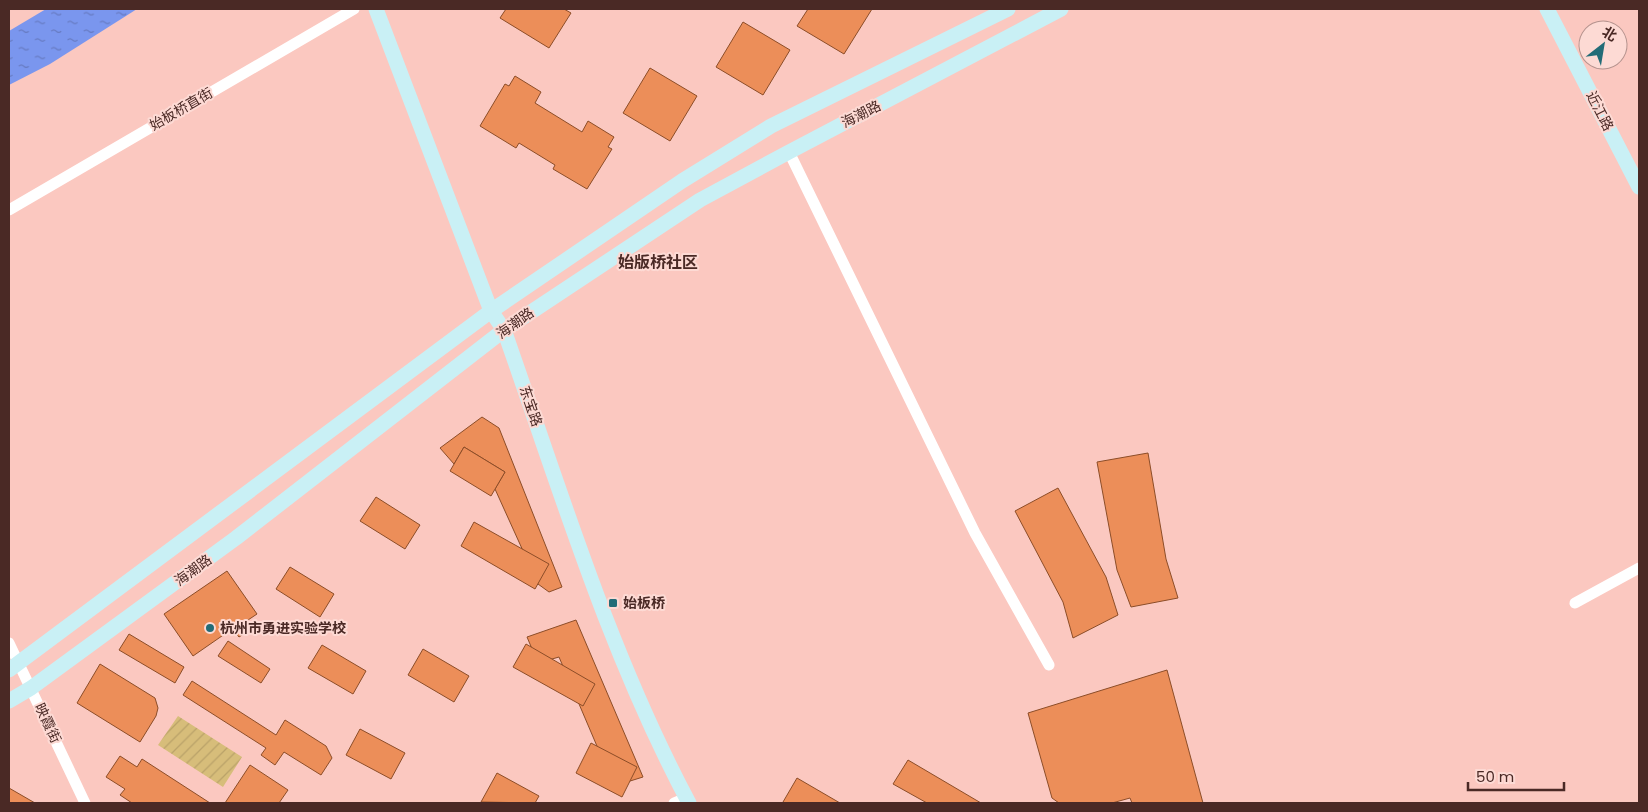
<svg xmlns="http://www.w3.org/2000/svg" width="1648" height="812" font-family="Poppins,'Noto Sans SC',sans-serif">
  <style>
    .garden { fill: url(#garden-furrows) }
    .water { fill: url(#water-ripples) }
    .building { fill: #ec8e59; stroke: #8c4d28 }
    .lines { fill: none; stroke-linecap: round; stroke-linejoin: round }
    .street { stroke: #fff; stroke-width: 11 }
    .secondary { stroke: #c9f0f5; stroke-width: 15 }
    .poi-dot { fill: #236c77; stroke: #fddad4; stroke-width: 2 }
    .labels { text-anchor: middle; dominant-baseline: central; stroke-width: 4; stroke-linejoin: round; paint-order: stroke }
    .street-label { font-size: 14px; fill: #4a2925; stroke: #fddad4 }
    .poi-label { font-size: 14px; font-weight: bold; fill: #4a2925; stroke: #fddad4; text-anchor: start }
    .quarter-label { font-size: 16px; font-weight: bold; fill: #4a2925; stroke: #fddad4 }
  </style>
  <defs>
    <pattern id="garden-furrows" width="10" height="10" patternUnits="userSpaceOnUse" patternTransform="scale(1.25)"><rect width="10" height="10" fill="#d7bd7a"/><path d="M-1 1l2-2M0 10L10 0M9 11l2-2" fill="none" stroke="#baa269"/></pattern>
    <pattern id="water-ripples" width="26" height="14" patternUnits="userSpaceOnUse" patternTransform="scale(1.25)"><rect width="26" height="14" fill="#7a96ee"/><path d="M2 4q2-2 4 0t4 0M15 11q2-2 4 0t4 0" fill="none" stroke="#667ac1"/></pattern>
  </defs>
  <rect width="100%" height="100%" fill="#fbc8c0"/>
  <path class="garden" d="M 178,716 L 242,757 L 223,787 L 158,745 Z"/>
  <path class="water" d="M 46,9 L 137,9 L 50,64 L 9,85 L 9,31 Z"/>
  <g class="building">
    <path d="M 506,9 L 564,9 L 571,13 L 549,48 L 500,18 Z"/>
    <path d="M 808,9 L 872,9 L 844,54 L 797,26 Z"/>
    <path d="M 743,22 L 790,50 L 763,95 L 716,67 Z"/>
    <path d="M 650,68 L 697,96 L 670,141 L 623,113 Z"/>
    <path d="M 515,76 L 541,92 L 535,103 L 582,132 L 588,121 L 614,137 L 608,147 L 612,149 L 587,189 L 553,169 L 555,165 L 519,143 L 516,148 L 480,126 L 505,84 L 509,86 Z"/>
    <path d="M 482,417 L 499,428 L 562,587 L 549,592 L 538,584 L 495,489 L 505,472 L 464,447 L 454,464 L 440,448 Z"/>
    <path d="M 464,447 L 505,472 L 491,496 L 450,471 Z"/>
    <path d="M 1148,453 L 1166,559 L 1178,598 L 1131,607 L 1117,570 L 1097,462 Z"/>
    <path d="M 1058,488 L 1106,577 L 1118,615 L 1073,638 L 1063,602 L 1015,511 Z"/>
    <path d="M 376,497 L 420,525 L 405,549 L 360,521 Z"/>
    <path d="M 474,522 L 549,564 L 535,589 L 461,546 Z"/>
    <path d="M 290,567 L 334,594 L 320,617 L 276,589 Z"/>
    <path d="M 227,571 L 257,614 L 245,622 L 251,629 L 239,637 L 232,629 L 193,656 L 164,614 Z"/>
    <path d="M 576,620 L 643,777 L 614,786 L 559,657 L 538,663 L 527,637 Z"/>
    <path d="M 129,634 L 184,667 L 175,683 L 119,650 Z"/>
    <path d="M 228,641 L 270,669 L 261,683 L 218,656 Z"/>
    <path d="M 526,644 L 595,684 L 583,706 L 513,667 Z"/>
    <path d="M 322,645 L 366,671 L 353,694 L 308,668 Z"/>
    <path d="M 423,649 L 469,676 L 454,702 L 408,675 Z"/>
    <path d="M 100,664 L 155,698 L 158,708 L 156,716 L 140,742 L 77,703 Z"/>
    <path d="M 1167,670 L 1203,803 L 1132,803 L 1130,798 L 1112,803 L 1059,803 L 1052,798 L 1028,713 Z"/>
    <path d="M 192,681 L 276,735 L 285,720 L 326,746 L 332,758 L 321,775 L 284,752 L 275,765 L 261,755 L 266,748 L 183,695 Z"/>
    <path d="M 360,729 L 405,753 L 391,779 L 346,755 Z"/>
    <path d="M 591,743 L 637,767 L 622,797 L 576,773 Z"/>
    <path d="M 120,756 L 137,767 L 142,759 L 210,803 L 132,803 L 120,795 L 125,789 L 106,777 Z"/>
    <path d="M 908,760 L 981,803 L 927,803 L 893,784 Z"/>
    <path d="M 250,765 L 288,790 L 279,803 L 225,803 Z"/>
    <path d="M 497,773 L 539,796 L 535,803 L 481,802 Z"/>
    <path d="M 797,778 L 840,803 L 785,803 L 783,802 Z"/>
    <path d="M 9,788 L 35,803 L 9,803 Z"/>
  </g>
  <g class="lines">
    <g class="street">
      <path d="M 789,152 L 975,533 L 1049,665"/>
      <path d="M 9,210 L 354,9"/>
      <path d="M 1575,603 L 1639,568"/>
      <path d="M 9,643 L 85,803"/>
      <path d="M 674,803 L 686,798"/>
    </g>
    <g class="secondary">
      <path d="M 376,9 L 491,311 L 504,330 C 560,489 609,653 689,803"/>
      <path d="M 1547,9 L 1639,187"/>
      <path d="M 9,670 L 491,311 L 682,181 L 771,126 L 1008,9"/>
      <path d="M 9,701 L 31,688 L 236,538 L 504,330 L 700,200 L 789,152 L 1061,9"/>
    </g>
  </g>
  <g class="poi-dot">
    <rect x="608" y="598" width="10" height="10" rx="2.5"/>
    <circle cx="210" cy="628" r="5"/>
  </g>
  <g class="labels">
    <g class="street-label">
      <text transform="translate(181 109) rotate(-30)">始板桥直街</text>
      <text transform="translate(1600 111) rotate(63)">近江路</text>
      <text transform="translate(861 114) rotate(-27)">海潮路</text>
      <text transform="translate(515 323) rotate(-35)">海潮路</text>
      <text transform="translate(531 406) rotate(71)">东宝路</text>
      <text transform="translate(193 570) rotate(-36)">海潮路</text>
      <text transform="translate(48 723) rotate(65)">映霞街</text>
    </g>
    <g class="poi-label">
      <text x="623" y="603">始板桥</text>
      <text x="220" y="628">杭州市勇进实验学校</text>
    </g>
    <g class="quarter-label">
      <text x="658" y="262">始版桥社区</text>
    </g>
  </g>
  <rect width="1648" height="812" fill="none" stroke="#4a2925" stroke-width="20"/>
  <g transform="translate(1603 45) rotate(31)"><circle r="24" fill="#fddad4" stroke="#b5938e"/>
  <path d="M0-4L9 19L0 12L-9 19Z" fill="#236c77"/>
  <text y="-8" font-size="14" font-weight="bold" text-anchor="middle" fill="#4a2925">北</text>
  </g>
  <path d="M1468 782v8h96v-8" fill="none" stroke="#4a2925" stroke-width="2.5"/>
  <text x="1476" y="782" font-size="15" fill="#4a2925" stroke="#fddad4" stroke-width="4" paint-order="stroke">50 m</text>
</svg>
